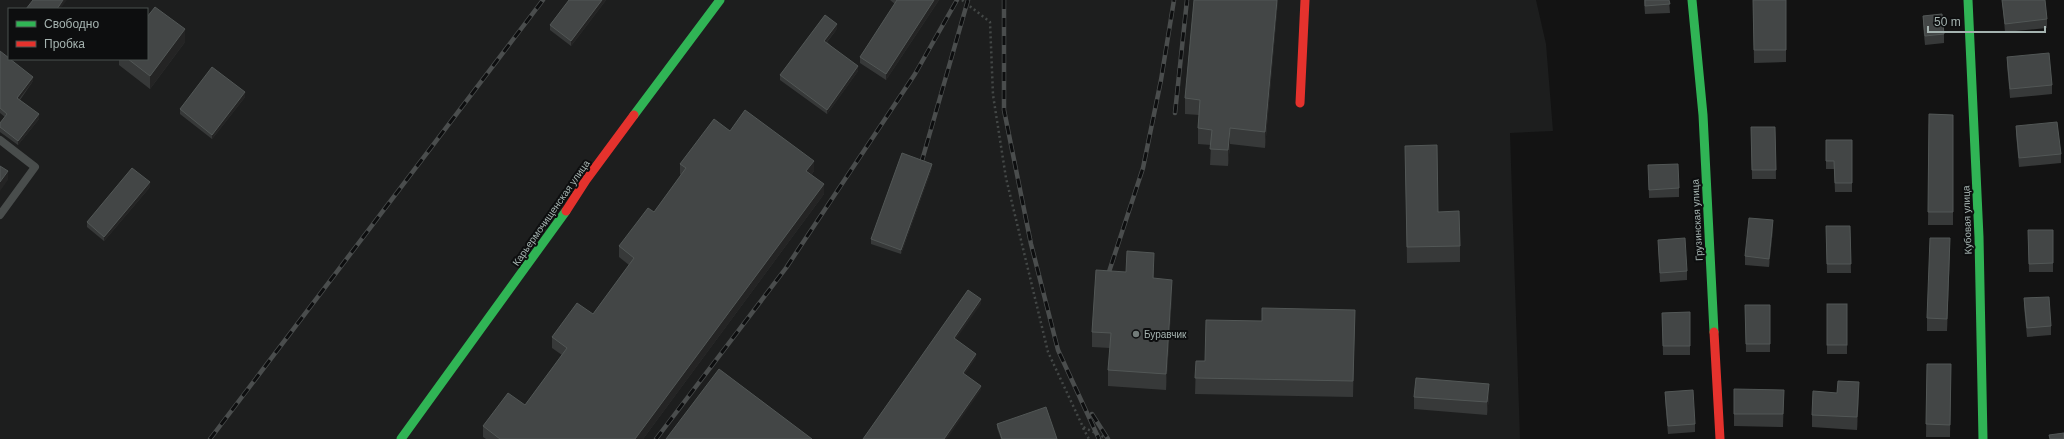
<svg xmlns="http://www.w3.org/2000/svg" width="2064" height="439" font-family="Arial,sans-serif">
  <style>
    .built { fill: #1d1e1e; fill-rule: evenodd }
    .lines { fill: none; stroke-linecap: round; stroke-linejoin: round }
    .path { stroke: #444847; stroke-width: 2.5; stroke-dasharray: 2 3; stroke-linecap: butt }
    .lane { stroke: #494d4c; stroke-width: 8 }
    .fast { stroke: #30b455; stroke-width: 9 }
    .jam { stroke: #e5322d; stroke-width: 9 }
    .rail-casing { stroke: #4a4d4d; stroke-width: 4.5 }
    .rail { stroke: #0d0e0f; stroke-width: 3; stroke-dasharray: 9; stroke-linecap: butt }
    .wall { fill: #373939 }
    .shaded-wall { fill: #242424 }
    .building { fill: #434646; stroke: #525756 }
    .poi-dot { fill: #727b79; stroke: #0d0e0f; stroke-width: 1.5 }
    .labels { text-anchor: middle; dominant-baseline: central; stroke-width: 4; stroke-linejoin: round; paint-order: stroke }
    .street-label { font-size: 10px; fill: #a5b3b0; stroke: #0d0e0f }
    .poi-label { font-size: 10px; fill: #a5b3b0; stroke: #0d0e0f; text-anchor: start }
  </style>
  <rect width="100%" height="100%" fill="#131313"/>
  <path class="built" d="M 0,0 L 1536,0 L 1546,44 L 1553,131 L 1510,133 L 1520,439 L 0,439 ZM 9,9 L 147,9 L 147,59 L 9,59 Z"/>
  <g class="lines">
    <g class="path">
      <path d="M 962,0 L 990,22 L 993,95 L 1006,178 L 1048,352 L 1083,427 L 1108,439"/>
      <path d="M 1083,428 L 1089,439"/>
    </g>
    <path class="lane" d="M 0,140 L 35,167 L 0,215"/>
    <g class="fast">
      <path d="M 1692,0 L 1703,115 L 1714,332"/>
      <path d="M 1968,0 L 1979,237 L 1983,439"/>
      <path d="M 634,115 L 720,0"/>
      <path d="M 401,439 L 566,211"/>
    </g>
    <g class="jam">
      <path d="M 1300,103 L 1305,0"/>
      <path d="M 566,211 L 586,180 L 634,115"/>
      <path d="M 1714,332 L 1720,439"/>
    </g>
    <defs>
      <g id="rail">
        <path d="M 1004,0 L 1004,110 L 1031,244 L 1058,350 L 1099,439"/>
        <path d="M 1175,113 L 1187,0"/>
        <path d="M 921,164 L 968,0"/>
        <path d="M 1106,281 L 1143,168 L 1161,80 L 1174,0"/>
        <path d="M 1092,414 L 1108,439"/>
        <path d="M 210,439 L 543,0"/>
        <path d="M 656,439 L 786,268 L 915,74 L 957,0"/>
      </g>
    </defs>
    <use href="#rail" class="rail-casing"/>
    <use href="#rail" class="rail"/>
  </g>
  <g class="wall">
    <path d="M 569,0 L 606,0 L 571,46 L 550,30 L 550,25 Z"/>
    <path d="M 890,0 L 939,0 L 886,80 L 860,63 L 860,57 L 895,4 Z"/>
    <path d="M 1194,0 L 1278,0 L 1265,148 L 1230,144 L 1228,166 L 1210,165 L 1211,145 L 1198,144 L 1198,128 L 1199,115 L 1185,114 L 1185,98 Z"/>
    <path d="M 1644,0 L 1669,0 L 1670,13 L 1645,14 Z"/>
    <path d="M 1753,0 L 1786,0 L 1786,62 L 1754,63 Z"/>
    <path d="M 2002,0 L 2045,0 L 2047,19 L 2047,28 L 2005,32 Z"/>
    <path d="M 1923,16 L 1944,34 L 1944,43 L 1925,45 L 1923,25 Z"/>
    <path d="M 837,29 L 827,42 L 858,71 L 827,114 L 780,80 L 780,75 Z"/>
    <path d="M 185,42 L 150,89 L 119,65 L 119,59 L 147,59 Z"/>
    <path d="M 0,51 L 33,81 L 20,100 L 39,119 L 18,145 L 0,132 L 0,123 L 5,117 L 0,113 Z"/>
    <path d="M 2007,57 L 2052,85 L 2052,94 L 2010,98 L 2007,66 Z"/>
    <path d="M 245,97 L 212,139 L 180,114 L 180,109 Z"/>
    <path d="M 1929,114 L 1953,115 L 1953,225 L 1928,225 Z"/>
    <path d="M 2016,126 L 2061,154 L 2061,163 L 2019,167 L 2016,134 Z"/>
    <path d="M 1751,127 L 1775,127 L 1776,179 L 1752,179 Z"/>
    <path d="M 730,131 L 814,171 L 811,175 L 824,194 L 643,439 L 486,439 L 483,437 L 483,426 L 525,405 L 562,355 L 552,348 L 552,337 L 593,314 L 629,265 L 619,257 L 619,246 L 654,212 L 681,175 L 680,174 L 680,164 Z"/>
    <path d="M 1826,140 L 1852,140 L 1852,192 L 1835,192 L 1834,169 L 1826,169 Z"/>
    <path d="M 1405,146 L 1438,212 L 1460,246 L 1460,262 L 1407,263 Z"/>
    <path d="M 1648,165 L 1679,188 L 1679,197 L 1649,198 Z"/>
    <path d="M 932,168 L 901,254 L 871,244 L 871,239 Z"/>
    <path d="M 150,187 L 104,241 L 87,227 L 87,222 Z"/>
    <path d="M 1826,226 L 1850,226 L 1851,273 L 1827,273 Z"/>
    <path d="M 1773,229 L 1769,267 L 1745,265 L 1745,256 Z"/>
    <path d="M 2028,230 L 2053,230 L 2053,272 L 2029,272 Z"/>
    <path d="M 1658,240 L 1687,271 L 1687,280 L 1660,282 Z"/>
    <path d="M 1950,251 L 1947,331 L 1927,331 L 1927,318 Z"/>
    <path d="M 1154,269 L 1154,279 L 1172,296 L 1166,390 L 1108,386 L 1108,370 L 1110,348 L 1092,347 L 1092,332 L 1126,272 Z"/>
    <path d="M 2024,298 L 2051,326 L 2051,335 L 2027,337 L 2024,307 Z"/>
    <rect x="1827" y="304" width="20" height="50"/>
    <path d="M 1745,305 L 1770,305 L 1770,352 L 1746,352 Z"/>
    <path d="M 1355,310 L 1353,397 L 1195,394 L 1196,361 L 1205,361 L 1262,321 Z"/>
    <path d="M 1690,312 L 1690,355 L 1663,355 L 1662,313 Z"/>
    <path d="M 1927,364 L 1951,364 L 1950,437 L 1926,437 Z"/>
    <path d="M 1734,389 L 1784,390 L 1783,427 L 1734,426 Z"/>
    <path d="M 1665,392 L 1695,424 L 1695,432 L 1668,434 L 1665,401 Z"/>
    <path d="M 1859,395 L 1857,430 L 1812,427 L 1812,415 Z"/>
    <path d="M 1489,396 L 1487,415 L 1414,409 L 1414,397 Z"/>
    <path d="M 997,424 L 1057,439 L 1001,439 L 997,428 Z"/>
  </g>
  <g class="shaded-wall">
    <path d="M 63,0 L 67,0 L 60,9 L 57,9 Z"/>
    <path d="M 602,0 L 606,0 L 571,46 L 571,41 Z"/>
    <path d="M 934,0 L 939,0 L 886,80 L 886,74 Z"/>
    <path d="M 1277,0 L 1278,0 L 1265,148 L 1265,132 Z"/>
    <path d="M 837,24 L 837,29 L 824,45 L 824,41 Z"/>
    <path d="M 185,29 L 185,42 L 150,89 L 150,76 Z"/>
    <path d="M 858,66 L 858,71 L 827,114 L 827,110 Z"/>
    <path d="M 33,77 L 33,81 L 17,102 L 17,98 Z"/>
    <path d="M 245,92 L 245,97 L 212,139 L 212,135 Z"/>
    <path d="M 39,114 L 39,119 L 18,145 L 18,141 Z"/>
    <path d="M 1230,128 L 1230,144 L 1228,166 L 1228,150 Z"/>
    <path d="M 814,161 L 814,171 L 806,181 L 806,171 Z"/>
    <path d="M 932,164 L 932,168 L 901,254 L 901,250 Z"/>
    <path d="M 8,171 L 8,180 L 0,191 L 0,182 Z"/>
    <path d="M 150,182 L 150,187 L 104,241 L 104,237 Z"/>
    <path d="M 824,184 L 824,194 L 643,439 L 635,439 Z"/>
    <path d="M 1773,220 L 1773,229 L 1769,267 L 1769,259 Z"/>
    <path d="M 1950,238 L 1950,251 L 1947,331 L 1947,319 Z"/>
    <path d="M 1154,253 L 1154,269 L 1153,294 L 1153,278 Z"/>
    <path d="M 1172,280 L 1172,296 L 1166,390 L 1166,374 Z"/>
    <path d="M 981,299 L 981,304 L 954,342 L 954,338 Z"/>
    <path d="M 976,354 L 976,358 L 963,377 L 963,373 Z"/>
    <path d="M 1859,382 L 1859,395 L 1857,430 L 1857,417 Z"/>
    <path d="M 1489,384 L 1489,396 L 1487,415 L 1487,402 Z"/>
    <path d="M 981,386 L 981,390 L 947,439 L 944,439 Z"/>
  </g>
  <g class="building">
    <path d="M 33,0 L 63,0 L 57,9 L 26,9 Z"/>
    <path d="M 569,0 L 602,0 L 571,41 L 550,25 Z"/>
    <path d="M 897,0 L 934,0 L 886,74 L 860,57 Z"/>
    <path d="M 1194,0 L 1277,0 L 1265,132 L 1230,128 L 1228,150 L 1210,149 L 1212,130 L 1198,128 L 1200,100 L 1185,98 Z"/>
    <path d="M 1645,0 L 1669,0 L 1670,4 L 1645,6 Z"/>
    <path d="M 1753,0 L 1786,0 L 1786,50 L 1754,50 Z"/>
    <path d="M 2002,0 L 2045,0 L 2047,19 L 2005,24 Z"/>
    <path d="M 155,7 L 185,29 L 150,76 L 128,59 L 147,59 L 147,17 Z"/>
    <path d="M 1942,14 L 1944,34 L 1925,36 L 1923,16 Z"/>
    <path d="M 825,15 L 837,24 L 824,41 L 858,66 L 827,110 L 780,75 Z"/>
    <path d="M 0,51 L 9,58 L 9,59 L 10,59 L 33,77 L 17,98 L 39,114 L 18,141 L 0,127 L 0,123 L 7,114 L 0,108 Z"/>
    <path d="M 2049,53 L 2052,85 L 2010,89 L 2007,57 Z"/>
    <path d="M 212,67 L 245,92 L 212,135 L 180,109 Z"/>
    <path d="M 745,110 L 814,161 L 806,171 L 824,184 L 635,439 L 500,439 L 483,426 L 508,393 L 525,405 L 567,348 L 552,337 L 577,303 L 593,314 L 634,258 L 619,246 L 648,208 L 654,212 L 686,168 L 680,164 L 714,119 L 730,131 Z"/>
    <path d="M 1929,114 L 1953,115 L 1953,212 L 1928,212 Z"/>
    <path d="M 2057,122 L 2061,154 L 2019,158 L 2016,126 Z"/>
    <path d="M 1751,127 L 1775,127 L 1776,170 L 1752,170 Z"/>
    <path d="M 1826,140 L 1852,140 L 1852,183 L 1835,183 L 1834,161 L 1826,161 Z"/>
    <path d="M 1437,145 L 1438,212 L 1459,211 L 1460,246 L 1407,247 L 1405,146 Z"/>
    <path d="M 902,153 L 932,164 L 901,250 L 871,239 Z"/>
    <path d="M 1678,164 L 1679,188 L 1649,190 L 1648,165 Z"/>
    <path d="M 0,166 L 8,171 L 0,182 Z"/>
    <path d="M 132,168 L 150,182 L 104,237 L 87,222 Z"/>
    <path d="M 1749,218 L 1773,220 L 1769,259 L 1745,256 Z"/>
    <path d="M 1826,226 L 1850,226 L 1851,264 L 1827,264 Z"/>
    <path d="M 2028,230 L 2053,230 L 2053,263 L 2029,264 Z"/>
    <path d="M 1685,238 L 1687,271 L 1660,273 L 1658,240 Z"/>
    <path d="M 1930,238 L 1950,238 L 1947,319 L 1927,318 Z"/>
    <path d="M 1127,251 L 1154,253 L 1153,278 L 1172,280 L 1166,374 L 1108,370 L 1111,333 L 1092,332 L 1096,270 L 1126,272 Z"/>
    <path d="M 968,290 L 981,299 L 954,338 L 976,354 L 963,373 L 981,386 L 944,439 L 863,439 Z"/>
    <path d="M 2049,297 L 2051,326 L 2027,328 L 2024,298 Z"/>
    <rect x="1827" y="304" width="20" height="41"/>
    <path d="M 1745,305 L 1770,305 L 1770,344 L 1746,344 Z"/>
    <path d="M 1262,308 L 1355,310 L 1353,381 L 1195,378 L 1196,361 L 1205,361 L 1206,320 L 1262,321 Z"/>
    <path d="M 1690,312 L 1690,346 L 1663,346 L 1662,313 Z"/>
    <path d="M 1927,364 L 1951,364 L 1950,425 L 1926,424 Z"/>
    <path d="M 719,369 L 812,439 L 666,439 Z"/>
    <path d="M 1416,378 L 1489,384 L 1487,402 L 1414,397 Z"/>
    <path d="M 1838,381 L 1859,382 L 1857,417 L 1812,415 L 1813,391 L 1837,393 Z"/>
    <path d="M 1734,389 L 1784,390 L 1783,414 L 1734,414 Z"/>
    <path d="M 1693,390 L 1695,424 L 1668,426 L 1665,392 Z"/>
    <path d="M 1046,407 L 1057,439 L 1002,439 L 997,424 Z"/>
    <path d="M 2064,433 L 2064,439 L 2050,439 L 2049,435 Z"/>
  </g>
  <circle class="poi-dot" cx="1136" cy="334" r="4"/>
  <g class="labels">
    <g class="street-label">
      <text transform="translate(551 213) rotate(-55)">Карьермочищенская улица</text>
      <text transform="translate(1697 220) rotate(-93)">Грузинская улица</text>
      <text transform="translate(1967 220) rotate(-92)">Кубовая улица</text>
    </g>
    <g class="poi-label">
      <text x="1144" y="334">Буравчик</text>
    </g>
  </g>
  <rect x="8" y="8" width="140" height="52" fill="#0d0e0f" stroke="#4a504f"/>
  <rect x="16" y="21" width="20" height="6" fill="#30b455" stroke="#4a504f"/>
  <text x="44" y="28" font-size="12" fill="#a5b3b0">Свободно</text>
  <rect x="16" y="41" width="20" height="6" fill="#e5322d" stroke="#4a504f"/>
  <text x="44" y="48" font-size="12" fill="#a5b3b0">Пробка</text>
  <path d="M1928 26v6h117v-6" fill="none" stroke="#a5b3b0" stroke-width="2"/>
  <text x="1934" y="26" font-size="12" fill="#a5b3b0" stroke="#0d0e0f" stroke-width="3" paint-order="stroke">50 m</text>
</svg>
